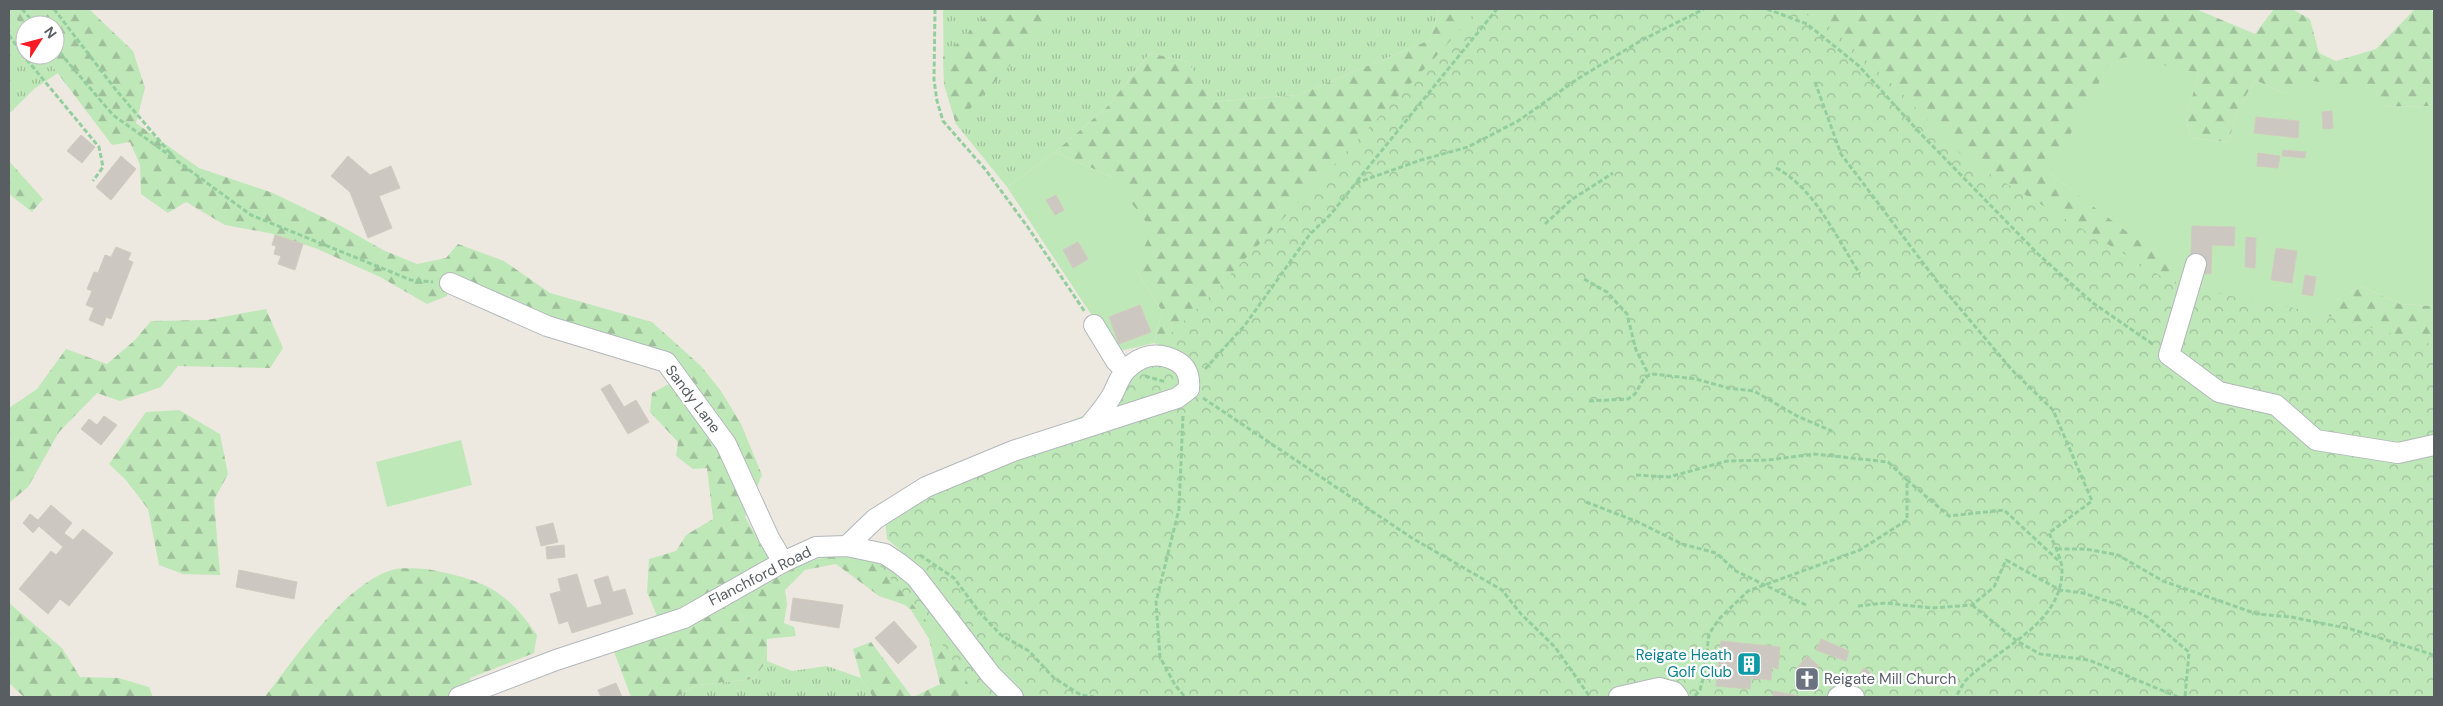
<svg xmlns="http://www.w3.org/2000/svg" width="2443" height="706" font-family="'DM Sans',sans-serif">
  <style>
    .grass { fill: url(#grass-tufts) }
    .forest { fill: url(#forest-firs) }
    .park { fill: url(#park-crowns) }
    .garden { fill: #bfe8b9 }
    .building { fill: #cdc7c1; stroke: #d2cabe }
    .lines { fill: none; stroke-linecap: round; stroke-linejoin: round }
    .minor-casing { stroke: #b3b8bc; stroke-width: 22 }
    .path { stroke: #94ce9e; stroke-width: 3; stroke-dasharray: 5 2.5; stroke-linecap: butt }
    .minor { stroke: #fff; stroke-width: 20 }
    .labels { text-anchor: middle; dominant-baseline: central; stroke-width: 4.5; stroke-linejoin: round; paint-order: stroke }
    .street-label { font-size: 15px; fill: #595e62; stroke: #fff }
    .culture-label { font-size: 15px; fill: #0d838f; stroke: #fff; text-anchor: end }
    .worship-label { font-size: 15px; fill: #5b616d; stroke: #fff; text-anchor: start }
  </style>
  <defs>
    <pattern id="grass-tufts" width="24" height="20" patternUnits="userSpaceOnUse" patternTransform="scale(1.25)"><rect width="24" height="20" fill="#bfe8b9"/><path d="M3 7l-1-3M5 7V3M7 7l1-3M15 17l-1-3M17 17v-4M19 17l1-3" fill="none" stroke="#9ebf9a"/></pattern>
    <pattern id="forest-firs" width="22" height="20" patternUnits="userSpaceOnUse" patternTransform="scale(1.25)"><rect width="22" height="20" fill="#bfe8b9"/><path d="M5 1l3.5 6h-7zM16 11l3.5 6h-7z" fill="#9ebf9a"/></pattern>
    <pattern id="park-crowns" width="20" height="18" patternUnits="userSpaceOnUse" patternTransform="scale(1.25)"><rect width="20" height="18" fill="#bfe8b9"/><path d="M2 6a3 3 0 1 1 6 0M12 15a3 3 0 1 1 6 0" fill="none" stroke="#9ebf9a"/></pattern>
  </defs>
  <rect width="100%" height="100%" fill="#ede9e0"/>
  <g class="grass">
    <path d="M 9,9 L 25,30 L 25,55 L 44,55 L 58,73 L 34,89 L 9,114 Z"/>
    <path d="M 943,9 L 1439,9 L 1430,40 L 1298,95 L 1211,102 L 1188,62 L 1150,53 L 1108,106 L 1055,152 L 1007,187 L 956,124 L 944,84 Z"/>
    <path d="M 767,661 L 792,671 L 827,666 L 861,678 L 873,697 L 676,697 L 697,685 L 753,679 Z"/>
  </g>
  <g class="forest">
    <path d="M 9,9 L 89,9 L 133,51 L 145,88 L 136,123 L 199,168 L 273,193 L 341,226 L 383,250 L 417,264 L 446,258 L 458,244 L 504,261 L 550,293 L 652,322 L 701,366 L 721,391 L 741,424 L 762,475 L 745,517 L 766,553 L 784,571 L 836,552 L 853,552 L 950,589 L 1069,697 L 913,697 L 940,684 L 929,639 L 911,610 L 905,605 L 879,596 L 836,564 L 805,570 L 785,590 L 787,604 L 784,623 L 794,627 L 796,636 L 767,639 L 767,661 L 753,679 L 697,685 L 676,697 L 631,697 L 613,649 L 661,626 L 647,592 L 649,559 L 676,551 L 686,535 L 713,519 L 707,468 L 693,469 L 676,456 L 678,442 L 650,412 L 652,393 L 684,376 L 450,275 L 447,296 L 427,304 L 380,277 L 315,248 L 269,233 L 225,225 L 186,202 L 168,213 L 141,194 L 140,165 L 130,142 L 112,145 L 44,55 L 55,55 L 55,25 L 25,25 L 25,30 Z"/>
    <path d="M 993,9 L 1058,9 L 1015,60 L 956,124 L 944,84 L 943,57 Z"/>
    <path d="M 1439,9 L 2196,9 L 2255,34 L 2274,9 L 2292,9 L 2310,19 L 2319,53 L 2336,61 L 2376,49 L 2415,9 L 2430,9 L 2434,13 L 2434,103 L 2428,106 L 2377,107 L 2285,94 L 2255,80 L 2237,111 L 2229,142 L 2190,138 L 2186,117 L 2199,73 L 2049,173 L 2168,262 L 2313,312 L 2361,286 L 2400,304 L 2434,306 L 2434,661 L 1193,359 L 1154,343 L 1162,311 L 1135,268 L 1112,177 L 1055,152 L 1108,106 L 1150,53 L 1188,62 L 1212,102 L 1298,95 L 1430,40 Z"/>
    <path d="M 9,161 L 43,199 L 32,212 L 9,194 Z"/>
    <path d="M 266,309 L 283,348 L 270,368 L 178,366 L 161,387 L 120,401 L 97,393 L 59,432 L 28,487 L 9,503 L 9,408 L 37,389 L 66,349 L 107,364 L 135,340 L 151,321 L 207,320 Z"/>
    <path d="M 179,410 L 220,434 L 228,474 L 214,500 L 220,575 L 183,574 L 159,565 L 148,509 L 125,479 L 109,464 L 146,412 Z"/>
    <path d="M 427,569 C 482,580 504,587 537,635 L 534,653 L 470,678 L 473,697 L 265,697 C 295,659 344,584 392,570 C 402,567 416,569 427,569 Z"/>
    <path d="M 9,603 L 62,648 L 80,677 L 119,678 L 149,687 L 153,697 L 24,697 L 9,683 Z"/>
    <path d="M 871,642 L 912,697 L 873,697 L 861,678 L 853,649 Z"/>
  </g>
  <g class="park">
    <path d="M 1478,9 L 1796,9 L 1830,27 L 1902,93 L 1965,159 L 2176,285 L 2314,312 L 2434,345 L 2434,697 L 1029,697 L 1014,684 L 919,567 L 887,539 L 884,508 L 928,479 L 1085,415 L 1124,362 L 1159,345 L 1214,292 L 1444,48 Z"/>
    <path d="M 877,562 L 909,580 L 996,697 L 977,697 L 928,623 Z"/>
  </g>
  <g class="garden">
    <path d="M 2127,57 L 2199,73 L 2186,117 L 2190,138 L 2229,142 L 2237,111 L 2255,80 L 2285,94 L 2308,80 L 2365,90 L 2377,107 L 2428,106 L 2434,103 L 2434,306 L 2400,304 L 2361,286 L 2314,312 L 2177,285 L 2167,262 L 2049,173 L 2111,61 Z"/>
    <path d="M 1055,152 L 1112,177 L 1152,230 L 1135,268 L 1162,311 L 1154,343 L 1116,352 L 1007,187 Z"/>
    <path d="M 461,440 L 472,485 L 387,507 L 376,462 Z"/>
  </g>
  <g class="building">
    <path d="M 2332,111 L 2333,128 L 2323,129 L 2322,112 Z"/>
    <path d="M 2256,117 L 2299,121 L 2298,138 L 2254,133 Z"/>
    <path d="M 81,135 L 95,147 L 82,163 L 67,151 Z"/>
    <path d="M 2283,150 L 2306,152 L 2305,158 L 2282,156 Z"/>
    <path d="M 2258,153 L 2280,156 L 2278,168 L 2257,166 Z"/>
    <path d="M 121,156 L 136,169 L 111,200 L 96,187 Z"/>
    <path d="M 348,156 L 370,175 L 391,166 L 400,188 L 379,196 L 392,228 L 368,238 L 350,192 L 331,176 Z"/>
    <path d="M 1056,195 L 1064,210 L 1055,215 L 1046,200 Z"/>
    <path d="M 2192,226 L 2235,227 L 2234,246 L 2212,245 L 2211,274 L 2190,273 Z"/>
    <path d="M 275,235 L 303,244 L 295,270 L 278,264 L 281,256 L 274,254 L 276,246 L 272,245 Z"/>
    <path d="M 2246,237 L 2256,238 L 2255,268 L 2245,267 Z"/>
    <path d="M 1078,242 L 1088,259 L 1073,268 L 1063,250 Z"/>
    <path d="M 116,247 L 131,253 L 128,260 L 133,262 L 111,319 L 106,317 L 103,326 L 89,320 L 94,308 L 86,305 L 92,291 L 87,289 L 94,272 L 98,273 L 105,255 L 111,257 Z"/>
    <path d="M 2276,248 L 2297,251 L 2292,283 L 2271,280 Z"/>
    <path d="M 2305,275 L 2316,277 L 2313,296 L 2302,294 Z"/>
    <path d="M 1140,305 L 1151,332 L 1119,344 L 1109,317 Z"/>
    <path d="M 610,384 L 624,407 L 636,400 L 649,422 L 628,434 L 601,389 Z"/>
    <path d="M 104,416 L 117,425 L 101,445 L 81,429 L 89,419 L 97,425 Z"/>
    <path d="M 51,505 L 72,523 L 64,533 L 73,540 L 83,529 L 113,553 L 69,606 L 60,599 L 48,614 L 19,589 L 51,551 L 56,555 L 63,547 L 39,526 L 33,533 L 23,523 L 30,514 L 38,520 Z"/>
    <path d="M 553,523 L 558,542 L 541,546 L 536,527 Z"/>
    <path d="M 564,545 L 565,557 L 547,559 L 546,547 Z"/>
    <path d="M 239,570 L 297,582 L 294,599 L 236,587 Z"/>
    <path d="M 577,574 L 587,608 L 602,604 L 594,580 L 608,576 L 613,592 L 625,589 L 633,614 L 572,633 L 568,621 L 559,624 L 550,594 L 561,591 L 558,579 Z"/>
    <path d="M 793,598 L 843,605 L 839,628 L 790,620 Z"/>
    <path d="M 894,621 L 917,647 L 898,664 L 875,638 Z"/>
    <path d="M 1821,639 L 1849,651 L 1846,661 L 1816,650 Z"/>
    <path d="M 1721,641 L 1780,647 L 1778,669 L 1772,667 L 1771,680 L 1751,678 L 1750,689 L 1716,686 Z"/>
    <path d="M 1807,656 L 1819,666 L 1809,677 L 1798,667 Z"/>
    <path d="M 1864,668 L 1871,673 L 1860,687 L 1853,683 Z"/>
    <circle cx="1807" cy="680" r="9"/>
    <path d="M 616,683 L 622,697 L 601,697 L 598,690 Z"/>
    <path d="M 1774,691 L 1803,697 L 1773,697 Z"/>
  </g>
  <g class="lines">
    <defs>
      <g id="minor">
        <path d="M 2196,264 L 2169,355 L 2219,392 L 2276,405 L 2316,440 L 2398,453 L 2434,445"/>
        <path d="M 450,283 L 547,326 L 666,362 L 726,444 L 769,538 L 783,562"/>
        <path d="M 1094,325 L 1116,361 L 1125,370"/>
        <path d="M 847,546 L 875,519 L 926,487 L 1013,451 L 1177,398 L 1189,389 C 1190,378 1188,368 1178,362 C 1159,351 1141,354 1126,370 C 1119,377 1116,389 1111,397 C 1105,407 1097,416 1090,425"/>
        <path d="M 459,697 L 556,660 L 684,618 L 783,562 L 816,547 L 847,546 L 885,554 L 900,564 L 916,577 L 991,675 L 1013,697"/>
        <path d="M 1619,697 L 1659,688 L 1674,692 L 1678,697"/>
        <path d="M 1838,697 L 1843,694 L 1854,697"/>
      </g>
    </defs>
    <use href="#minor" class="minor-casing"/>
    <g class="path">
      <path d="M 22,9 L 36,25"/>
      <path d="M 54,9 L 116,90 L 177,161 L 251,215 L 411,280 L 433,282"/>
      <path d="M 935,9 L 934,80 L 937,101 L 943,121 L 985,169 L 1027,226 L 1085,312"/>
      <path d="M 1767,9 L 1807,24 L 1859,66 L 1920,133 L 2038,254 L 2093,303 L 2154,345"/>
      <path d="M 9,35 L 23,55 L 99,147 L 103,167 L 93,181"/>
      <path d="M 55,47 L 113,115 L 172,157"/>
      <path d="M 1815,82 L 1841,154 L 1936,280 L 2012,370 L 2053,410 L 2092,501 L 2049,533 C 2054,544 2061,557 2062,569 C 2063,623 2002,646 1968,678 C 1963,683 1959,691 1956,697"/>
      <path d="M 1776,168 C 1814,187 1837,239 1860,274"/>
      <path d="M 1357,181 L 1497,9"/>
      <path d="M 1545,224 L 1571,200 L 1613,173"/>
      <path d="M 1584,279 L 1607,292 L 1627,314 L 1636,350 L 1649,375"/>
      <path d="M 1205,369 L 1245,325 L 1310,234 L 1330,215 L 1356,183 L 1421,160 L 1468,147 L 1518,121 L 1579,78 L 1642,40 L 1704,9"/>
      <path d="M 1145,376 L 1166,382"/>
      <path d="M 1203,398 L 1412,538 L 1502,590 L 1521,614 L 1555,647 L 1590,697"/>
      <path d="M 1589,401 L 1628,399 L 1635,394 L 1645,377 L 1653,374 L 1696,379 L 1728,388 L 1754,391 L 1799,417 L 1832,431"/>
      <path d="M 1183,416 L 1179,509 L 1156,602 L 1160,657 L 1175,685 L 1185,697"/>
      <path d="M 1636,475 L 1669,477 L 1727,461 L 1768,460 L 1815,454 L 1888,462 L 1907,480"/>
      <path d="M 1586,502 L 1638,522 L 1682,544 L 1716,553 L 1736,571 L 1806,605"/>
      <path d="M 2057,549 L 2086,549 L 2118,555 L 2163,581 L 2257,614 L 2291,617 L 2351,629 L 2434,655"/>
      <path d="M 920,555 L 954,578 L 980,613 L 1001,635 L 1029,651 L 1054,678 L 1081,695 L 1094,697"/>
      <path d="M 1972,605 L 2017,641 L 2040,654 L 2089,660 L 2178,697"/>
      <path d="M 1858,606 L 1885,603 L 1932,608 L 1972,605 L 1994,587 L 2006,560 L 2060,590 L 2083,593 L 2134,610 L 2147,617 L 2189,652 L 2185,697"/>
      <path d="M 1695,696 L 1700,690 L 1704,675 L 1709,634 L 1719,619 L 1748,591 L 1860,550 L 1907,520 L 1907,480 L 1949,516 L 2004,510 L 2060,562"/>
    </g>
    <use href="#minor" class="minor"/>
  </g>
  <defs>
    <symbol id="building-square" viewBox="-11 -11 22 22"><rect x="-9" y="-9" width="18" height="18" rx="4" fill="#0f9aa8" stroke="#fff"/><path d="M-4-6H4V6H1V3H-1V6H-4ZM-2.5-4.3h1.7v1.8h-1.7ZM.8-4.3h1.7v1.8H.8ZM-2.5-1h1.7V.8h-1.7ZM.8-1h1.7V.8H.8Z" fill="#fff"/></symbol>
    <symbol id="church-square" viewBox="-11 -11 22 22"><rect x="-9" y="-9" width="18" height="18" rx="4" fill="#6b7280" stroke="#fff"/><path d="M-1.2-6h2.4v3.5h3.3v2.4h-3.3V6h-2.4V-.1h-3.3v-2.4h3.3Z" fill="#fff"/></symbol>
  </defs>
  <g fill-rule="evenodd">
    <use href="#building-square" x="1735" y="650" width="28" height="28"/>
    <use href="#church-square" x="1793" y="665" width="28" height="28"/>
  </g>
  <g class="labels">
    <g class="street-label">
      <text transform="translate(693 399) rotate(53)">Sandy Lane</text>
      <text transform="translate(760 576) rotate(-27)">Flanchford Road</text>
    </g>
    <g class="culture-label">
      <text x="1732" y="655">Reigate Heath<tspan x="1732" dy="17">Golf Club</tspan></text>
    </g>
    <g class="worship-label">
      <text x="1824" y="679">Reigate Mill Church</text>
    </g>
  </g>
  <rect width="2443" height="706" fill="none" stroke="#595e62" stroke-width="20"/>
  <g transform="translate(40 40) rotate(54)"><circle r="24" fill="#ffffff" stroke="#bdbfc0"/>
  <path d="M0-4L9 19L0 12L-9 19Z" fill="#f81b23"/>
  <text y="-8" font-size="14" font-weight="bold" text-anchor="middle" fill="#595e62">N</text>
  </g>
</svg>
